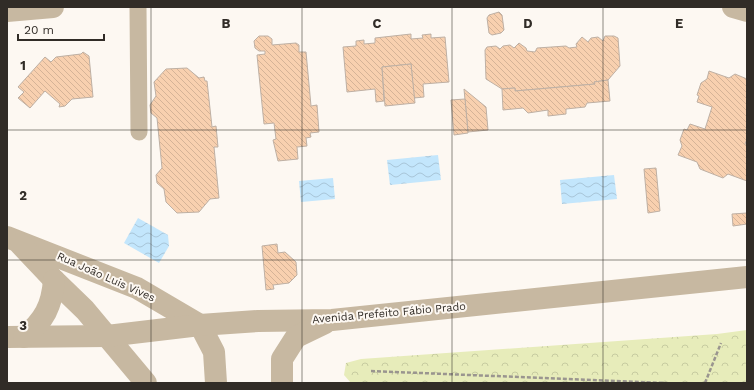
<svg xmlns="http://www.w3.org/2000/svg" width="754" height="390" font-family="'Work Sans',sans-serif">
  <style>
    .park { fill: url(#park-crowns) }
    .water { fill: url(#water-waves) }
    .building { fill: url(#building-back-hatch); stroke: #beb0a4 }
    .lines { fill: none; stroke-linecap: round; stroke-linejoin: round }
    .path { stroke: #9a958f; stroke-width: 2.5; stroke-dasharray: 4 2; stroke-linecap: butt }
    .service { stroke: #c7b8a1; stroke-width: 17 }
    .minor { stroke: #c7b8a1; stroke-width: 22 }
    .grid { fill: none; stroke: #312c27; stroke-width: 1; stroke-opacity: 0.55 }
    .labels { text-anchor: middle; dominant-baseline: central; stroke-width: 4; stroke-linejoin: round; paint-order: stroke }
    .street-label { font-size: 11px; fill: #312c27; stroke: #fdf8f2 }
    .grid-label { font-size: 13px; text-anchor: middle; font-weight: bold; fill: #312c27; stroke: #fdf8f2; stroke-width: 4; stroke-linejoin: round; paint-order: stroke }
  </style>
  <defs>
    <pattern id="park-crowns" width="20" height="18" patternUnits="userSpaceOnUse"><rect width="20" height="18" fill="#e7ecba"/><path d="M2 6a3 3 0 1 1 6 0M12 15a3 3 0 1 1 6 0" fill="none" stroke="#c7cba0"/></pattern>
    <pattern id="water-waves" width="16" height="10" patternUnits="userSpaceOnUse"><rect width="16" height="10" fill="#c3e6fc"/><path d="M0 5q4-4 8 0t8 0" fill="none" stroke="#a8c5d8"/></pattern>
    <pattern id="building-back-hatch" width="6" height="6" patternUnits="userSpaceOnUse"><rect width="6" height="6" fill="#f8d0af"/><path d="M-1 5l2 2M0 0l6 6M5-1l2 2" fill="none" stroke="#d5b397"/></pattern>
  </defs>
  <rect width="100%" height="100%" fill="#fdf8f2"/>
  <path class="park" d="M 747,330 L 747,383 L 351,383 L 344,375 L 346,363 L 361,359 L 717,334 Z"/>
  <g class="water">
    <path d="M 438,155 L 441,180 L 390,185 L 387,160 Z"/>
    <path d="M 614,175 L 617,199 L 562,204 L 560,180 Z"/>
    <path d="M 333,178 L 335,199 L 301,202 L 299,181 Z"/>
    <path d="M 138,218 L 168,235 L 169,246 L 159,263 L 124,243 Z"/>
  </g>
  <g class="building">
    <path d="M 499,12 L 502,15 L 504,30 L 501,33 L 492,35 L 489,33 L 487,18 L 489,15 Z"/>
    <path d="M 411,34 L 411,39 L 423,38 L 422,35 L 431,34 L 431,38 L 445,37 L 449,82 L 423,84 L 424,97 L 414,98 L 411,64 L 382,67 L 384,101 L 376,102 L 375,89 L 347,92 L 343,47 L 356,46 L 356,41 L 364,40 L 364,44 L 375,43 L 375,38 Z"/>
    <path d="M 259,36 L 268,36 L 272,39 L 272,45 L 296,43 L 299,45 L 299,52 L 306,52 L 311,106 L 317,105 L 319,132 L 310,133 L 311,137 L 306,138 L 307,146 L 297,147 L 298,159 L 278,161 L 273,140 L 276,139 L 274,123 L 264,124 L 257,55 L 265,54 L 265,51 L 259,51 L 255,48 L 254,41 Z"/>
    <path d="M 605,36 L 614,36 L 618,38 L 620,66 L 608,80 L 594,82 L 595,84 L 515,91 L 515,88 L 502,89 L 486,79 L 485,50 L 487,47 L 496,46 L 500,49 L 503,46 L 510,45 L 514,48 L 519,43 L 526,48 L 527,51 L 535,52 L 537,48 L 566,46 L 569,48 L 577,47 L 576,44 L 582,37 L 588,42 L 591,38 L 598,37 L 603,41 Z"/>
    <path d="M 83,52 L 89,56 L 93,97 L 72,99 L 65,106 L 59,107 L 60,104 L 45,91 L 30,108 L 18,98 L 24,92 L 18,87 L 45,57 L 51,62 L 56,57 L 81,54 Z"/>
    <path d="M 411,64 L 415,103 L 385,106 L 382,67 Z"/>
    <path d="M 187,68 L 199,78 L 204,77 L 205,81 L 207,81 L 212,127 L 216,126 L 218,147 L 214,147 L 219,198 L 210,199 L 199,212 L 177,213 L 166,202 L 164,189 L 157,183 L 156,175 L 162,168 L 157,118 L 151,113 L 150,105 L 156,96 L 154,82 L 166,69 Z"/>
    <path d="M 709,71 L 729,78 L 735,74 L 747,79 L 747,139 L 745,144 L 747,144 L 747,181 L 728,174 L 723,178 L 700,169 L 697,162 L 678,155 L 682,146 L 680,140 L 684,129 L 687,130 L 690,124 L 705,129 L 712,107 L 697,102 L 699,96 L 697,95 L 701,83 L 707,79 Z"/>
    <path d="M 608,80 L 610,101 L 587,103 L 585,107 L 566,109 L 566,114 L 548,116 L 548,110 L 528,113 L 523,108 L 503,110 L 502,89 L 515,88 L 515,91 L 595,84 L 594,82 Z"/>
    <path d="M 464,89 L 486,107 L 488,130 L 468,132 Z"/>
    <path d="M 465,99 L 468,133 L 454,135 L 451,100 Z"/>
    <path d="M 656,168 L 660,211 L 648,213 L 644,169 Z"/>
    <path d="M 747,213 L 747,224 L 733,226 L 732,214 Z"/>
    <path d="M 277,244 L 278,253 L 285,252 L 296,262 L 297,275 L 289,283 L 273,285 L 274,289 L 266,290 L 262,246 Z"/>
  </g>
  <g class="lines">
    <g class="path">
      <path d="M 371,371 L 666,383"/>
      <path d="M 705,383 L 721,343"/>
    </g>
    <path class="service" d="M 138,7 L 139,132"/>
    <g class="minor">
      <path d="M 733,7 L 747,11"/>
      <path d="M 7,11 L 53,7"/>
      <path d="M 7,237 L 137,288 L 200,325 L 214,352 L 216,383"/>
      <path d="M 20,244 L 54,280 L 85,310 L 146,383"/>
      <path d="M 7,337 L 107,336 L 200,325 L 258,321 L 332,320 L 747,277"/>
      <path d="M 24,337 C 44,321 52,306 54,280"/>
      <path d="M 282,383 L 282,359 L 296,337 L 325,323"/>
    </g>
  </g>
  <path class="grid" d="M 151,7 L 151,383M 302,7 L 302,383M 452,7 L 452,383M 603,7 L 603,383M 7,130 L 747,130M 7,260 L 747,260"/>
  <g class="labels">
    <g class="street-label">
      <text transform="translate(106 277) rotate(24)">Rua João Luis Vives</text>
      <text transform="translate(389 313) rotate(-5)">Avenida Prefeito Fábio Prado</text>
    </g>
  </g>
  <g class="grid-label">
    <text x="226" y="28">B</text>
    <text x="377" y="28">C</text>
    <text x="528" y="28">D</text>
    <text x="679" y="28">E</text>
    <text x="23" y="70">1</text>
    <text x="23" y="200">2</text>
    <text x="23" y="330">3</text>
  </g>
  <rect width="754" height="390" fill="none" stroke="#312c27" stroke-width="16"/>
  <path d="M18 34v6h86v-6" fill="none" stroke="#312c27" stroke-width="2"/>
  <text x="24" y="34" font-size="12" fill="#312c27" stroke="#fdf8f2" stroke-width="3" paint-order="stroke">20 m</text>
</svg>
